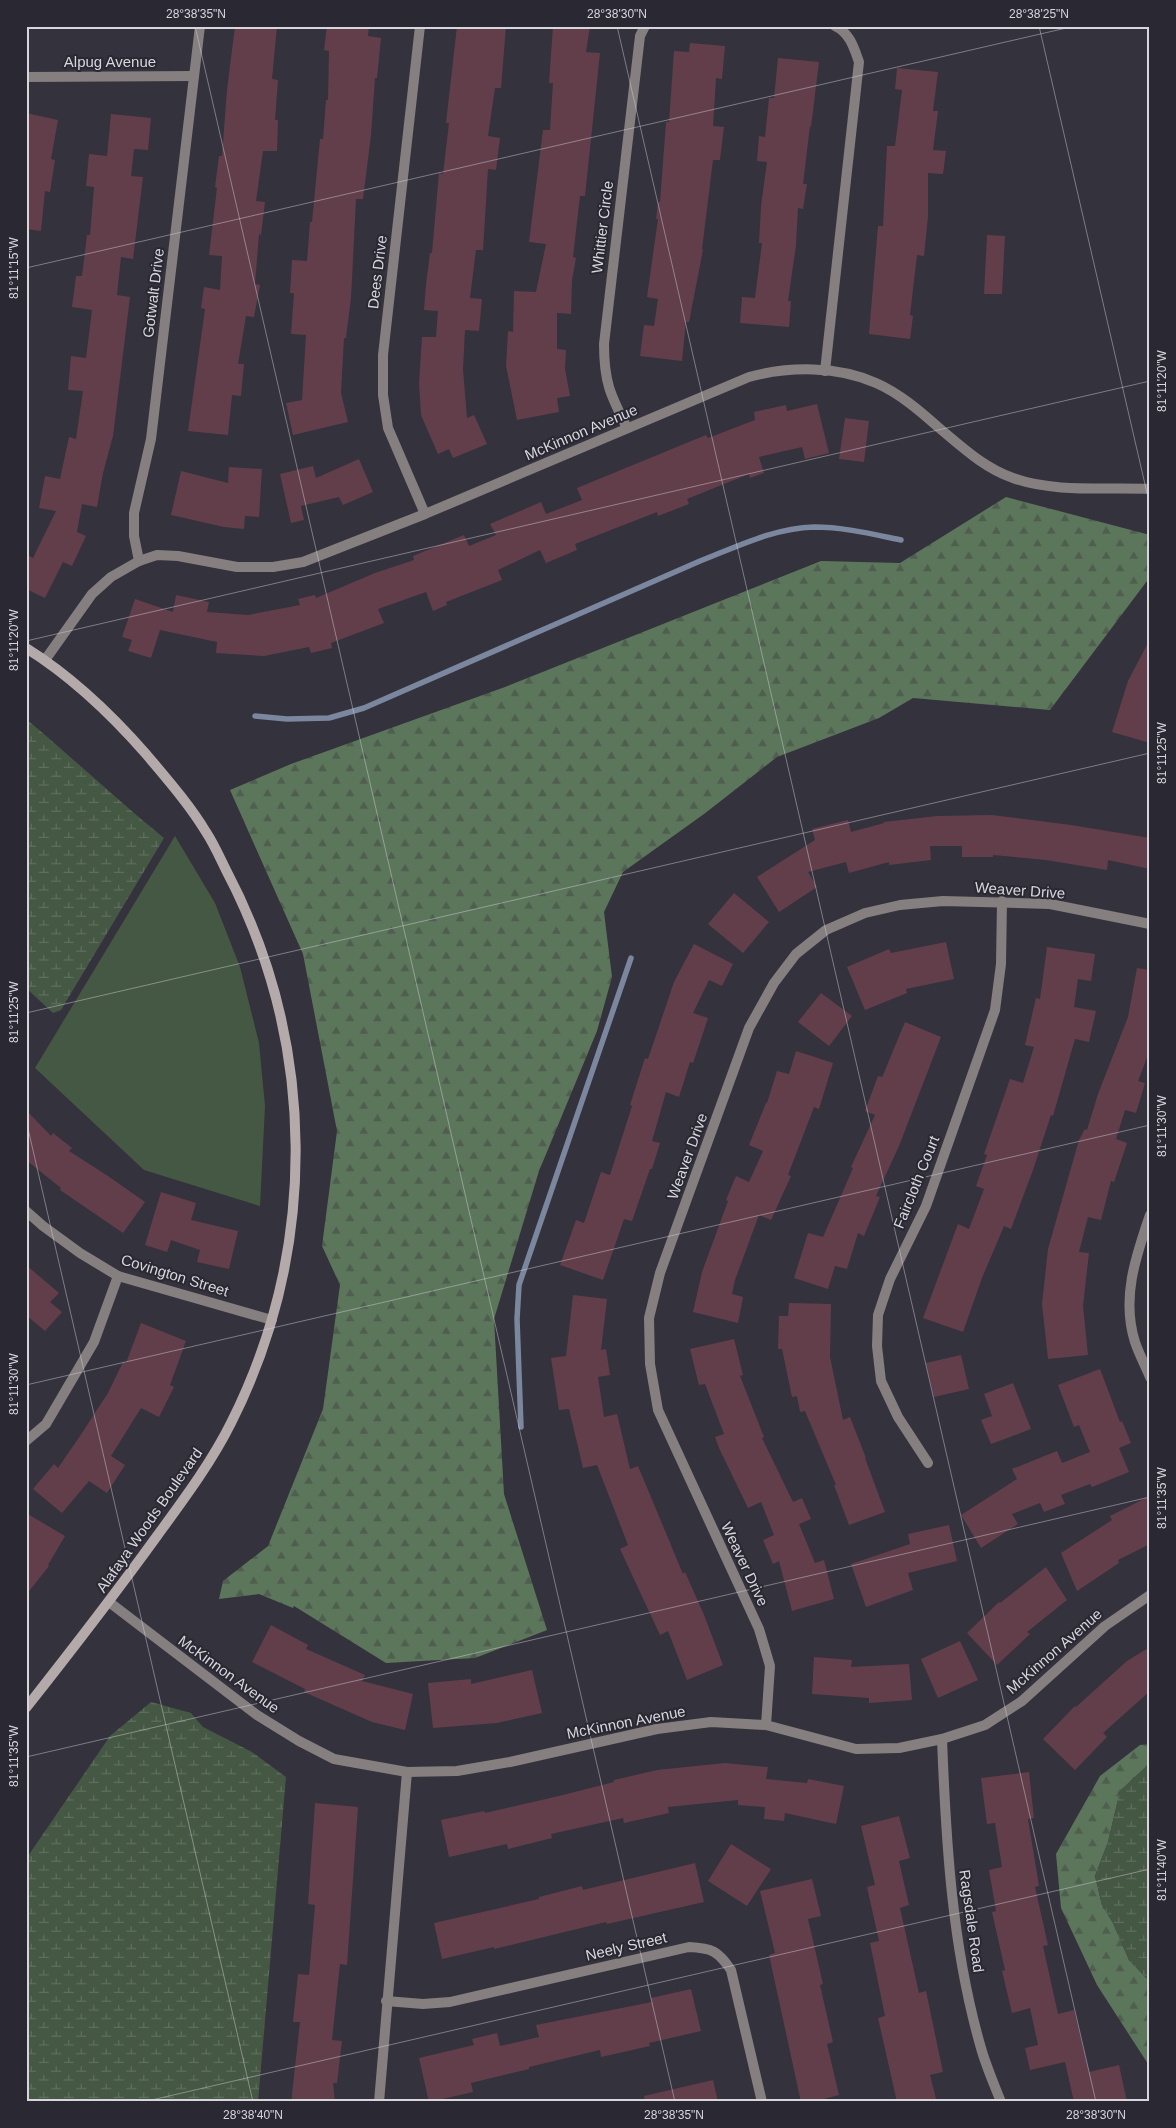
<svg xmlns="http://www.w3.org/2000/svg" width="1176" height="2128" font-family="Arial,sans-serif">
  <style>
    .green { fill: #455843 }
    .forest { fill: url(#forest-firs) }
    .wetland { fill: url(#wetland-marsh) }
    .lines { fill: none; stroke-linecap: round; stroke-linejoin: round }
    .stream { stroke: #7b879f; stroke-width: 5.5 }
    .building { fill: #623e4b }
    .street { stroke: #867f7f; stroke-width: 10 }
    .secondary { stroke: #b5aaaa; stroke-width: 10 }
    .ticks { fill: none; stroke: #d7d6dd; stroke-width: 1; stroke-opacity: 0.45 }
    .labels { text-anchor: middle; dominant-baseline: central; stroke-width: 4; stroke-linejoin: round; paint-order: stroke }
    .street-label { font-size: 15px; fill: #d7d6dd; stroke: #2a2832 }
    .neatline { fill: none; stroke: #d7d6dd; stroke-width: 2 }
    .ticks-label { font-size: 12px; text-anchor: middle; fill: #d7d6dd }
  </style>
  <defs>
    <pattern id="forest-firs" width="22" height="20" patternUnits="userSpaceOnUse" patternTransform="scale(1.25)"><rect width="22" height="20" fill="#5b765a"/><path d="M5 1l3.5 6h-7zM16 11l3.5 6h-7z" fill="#4f5e4f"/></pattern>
    <pattern id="wetland-marsh" width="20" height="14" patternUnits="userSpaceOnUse" patternTransform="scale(1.25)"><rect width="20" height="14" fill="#455843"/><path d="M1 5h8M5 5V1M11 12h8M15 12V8" fill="none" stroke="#5f6f5e"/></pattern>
  </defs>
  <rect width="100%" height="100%" fill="#34323d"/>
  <path class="green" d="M 175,836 L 215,903 L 240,967 L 259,1043 L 265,1106 L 260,1206 L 144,1170 L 35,1068 Z"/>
  <g class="forest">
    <path d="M 1006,497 L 1150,535 L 1150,577 L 1050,710 L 913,698 L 879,718 L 777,757 L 704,814 L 623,872 L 604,912 L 612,977 L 597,1031 L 539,1171 L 494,1319 L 504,1494 L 547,1630 L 475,1658 L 386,1663 L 294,1606 L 293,1608 L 259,1594 L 219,1599 L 223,1581 L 268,1546 L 323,1409 L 340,1285 L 322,1246 L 337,1131 L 303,954 L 230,790 L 291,764 L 505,687 L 821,561 L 900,563 Z"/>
    <path d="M 1150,1744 L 1150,1763 L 1120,1791 L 1108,1842 L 1095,1876 L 1102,1905 L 1113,1923 L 1129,1960 L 1150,1982 L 1150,2067 L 1097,1985 L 1061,1908 L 1056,1854 L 1100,1776 L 1140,1745 Z"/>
  </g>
  <g class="wetland">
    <path d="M 26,719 C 73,758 117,800 164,838 L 61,1010 L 53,1013 L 26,988 Z"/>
    <path d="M 151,1702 L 191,1713 L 203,1727 L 252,1752 L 286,1777 L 258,2102 L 26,2102 L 26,1859 L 110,1736 Z"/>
    <path d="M 1150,1763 L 1150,1982 L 1129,1960 L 1113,1923 L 1102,1905 L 1095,1876 L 1108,1842 L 1120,1791 Z"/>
  </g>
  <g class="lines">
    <g class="stream">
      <path d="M 255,716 L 287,719 L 329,718 L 364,708 L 700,561 C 736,547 774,528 814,527 C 843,527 872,534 901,540"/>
      <path d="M 521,1427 L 517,1319 L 519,1285 L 631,958"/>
    </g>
  </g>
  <g class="building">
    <path d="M 235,26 L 277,26 L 272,79 L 278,80 L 275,120 L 278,120 L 277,151 L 263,151 L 256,201 L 265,202 L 261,235 L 259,234 L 255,284 L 260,285 L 254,317 L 246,316 L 238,364 L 244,364 L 241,396 L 232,395 L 228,435 L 188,431 L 205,309 L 201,308 L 204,287 L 220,290 L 222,256 L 209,255 L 217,188 L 215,187 L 219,156 L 222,156 L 227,90 Z"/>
    <path d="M 327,26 L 369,26 L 368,36 L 381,38 L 377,78 L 375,78 L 371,135 L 363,199 L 356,199 L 351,298 L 346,338 L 344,338 L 341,393 L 348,422 L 293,435 L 286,403 L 302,400 L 306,335 L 291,334 L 294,293 L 290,293 L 292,260 L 307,261 L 310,222 L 312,222 L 320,139 L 323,139 L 326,100 L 328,100 L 329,51 L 324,50 Z"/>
    <path d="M 457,26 L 506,26 L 501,88 L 495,88 L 488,136 L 500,138 L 496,170 L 488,169 L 483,250 L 476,250 L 470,298 L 482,299 L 479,331 L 465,330 L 463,370 L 467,418 L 474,415 L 487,444 L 453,458 L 449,449 L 438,454 L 421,415 L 419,383 L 422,337 L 436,337 L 438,311 L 424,310 L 426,285 L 430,253 L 432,253 L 439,173 L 443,174 L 449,123 L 446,123 Z"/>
    <path d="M 553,26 L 590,26 L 586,52 L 600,53 L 585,196 L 580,196 L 573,257 L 576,258 L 572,280 L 571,314 L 557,313 L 557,349 L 566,350 L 565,369 L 570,396 L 557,398 L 559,412 L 517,420 L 506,366 L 508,331 L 513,332 L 514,291 L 536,292 L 546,244 L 529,242 L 543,130 L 550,130 L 553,83 L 549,83 Z"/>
    <path d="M 690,43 L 725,46 L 722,79 L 716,78 L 713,126 L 724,127 L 720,160 L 713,160 L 702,249 L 703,250 L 689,322 L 686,322 L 682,361 L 640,356 L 644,325 L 654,326 L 658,299 L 647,297 L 658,219 L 656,219 L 658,202 L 660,202 L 666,122 L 669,122 L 674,51 L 689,52 Z"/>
    <path d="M 778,58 L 819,62 L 811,127 L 810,126 L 803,184 L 807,184 L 803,209 L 798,208 L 796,245 L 788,301 L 791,301 L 789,327 L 740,323 L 742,297 L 755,298 L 762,243 L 759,243 L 761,206 L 767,162 L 757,161 L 759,136 L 765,137 L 769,98 L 774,98 Z"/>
    <path d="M 897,68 L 938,72 L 933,111 L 938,111 L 933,150 L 946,151 L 943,174 L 928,173 L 928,216 L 924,256 L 917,255 L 910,315 L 913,316 L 910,339 L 869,334 L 878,226 L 883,226 L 887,146 L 895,146 L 902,90 L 895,89 Z"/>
    <path d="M 26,113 L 58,120 L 51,159 L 55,160 L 50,192 L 45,191 L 41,231 L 26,229 Z"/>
    <path d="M 111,114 L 151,118 L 148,150 L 134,149 L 131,176 L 143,177 L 133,259 L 121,257 L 117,295 L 130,297 L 113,436 L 103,473 L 97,507 L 82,504 L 77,532 L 86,536 L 72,566 L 63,562 L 45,598 L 26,589 L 26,554 L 33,558 L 56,511 L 39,508 L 45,476 L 60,479 L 69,437 L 76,439 L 83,391 L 68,390 L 71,356 L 86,358 L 92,310 L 72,307 L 76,276 L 82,276 L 87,235 L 90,235 L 94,187 L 86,186 L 89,154 L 107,156 Z"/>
    <path d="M 987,235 L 1005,236 L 1002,294 L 984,294 Z"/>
    <path d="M 817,404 L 829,453 L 805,459 L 802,447 L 759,457 L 764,473 L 750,478 L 749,474 L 687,499 L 689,504 L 658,516 L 657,512 L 575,544 L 577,550 L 546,563 L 540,550 L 498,570 L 502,580 L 446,602 L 447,605 L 433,611 L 426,592 L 378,609 L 384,623 L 331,643 L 332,648 L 311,653 L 309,647 L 264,656 L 216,653 L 217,642 L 160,630 L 151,658 L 128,651 L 132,640 L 122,637 L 135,599 L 173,612 L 176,595 L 209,602 L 207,612 L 248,615 L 300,605 L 298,599 L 315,595 L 316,598 L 375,573 L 414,560 L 413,556 L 464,535 L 469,546 L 496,535 L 490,524 L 541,502 L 546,514 L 582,500 L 577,488 L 706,435 L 708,438 L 755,420 L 754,412 L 786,405 L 787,411 Z"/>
    <path d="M 845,418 L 869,421 L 864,462 L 839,459 Z"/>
    <path d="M 359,459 L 373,492 L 343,505 L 339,497 L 301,506 L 304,520 L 291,523 L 280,474 L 313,466 L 316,478 Z"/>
    <path d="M 229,467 L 262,469 L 259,517 L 245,516 L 244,529 L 224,527 L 171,515 L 181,471 L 228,483 Z"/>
    <path d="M 1150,639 L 1150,743 L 1112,732 L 1128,681 Z"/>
    <path d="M 992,815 L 1071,825 L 1150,838 L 1150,869 L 1108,860 L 1107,870 L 1046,860 L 993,855 L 993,857 L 962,857 L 962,846 L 930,846 L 931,860 L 889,865 L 889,862 L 849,873 L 846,862 L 808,872 L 817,887 L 779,912 L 757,877 L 815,840 L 812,829 L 848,820 L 851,832 L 884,823 L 884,822 L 937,816 Z"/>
    <path d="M 734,893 L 769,922 L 743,953 L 708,924 Z"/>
    <path d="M 946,942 L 954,979 L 906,989 L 907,993 L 865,1010 L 847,967 L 889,949 L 891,953 Z"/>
    <path d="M 694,944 L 733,964 L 722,986 L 709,980 L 693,1013 L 708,1018 L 693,1063 L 690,1062 L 679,1097 L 666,1092 L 652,1141 L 660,1143 L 652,1169 L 650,1169 L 632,1221 L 624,1219 L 603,1280 L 560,1265 L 576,1220 L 584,1223 L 601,1172 L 610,1175 L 632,1106 L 630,1105 L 645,1058 L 648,1059 L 674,982 Z"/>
    <path d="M 1047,947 L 1095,954 L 1091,981 L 1078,979 L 1074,1007 L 1096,1011 L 1089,1042 L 1075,1039 L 1053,1116 L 1051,1115 L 1033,1170 L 1011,1229 L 1004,1226 L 982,1278 L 963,1332 L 923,1318 L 958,1224 L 969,1229 L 984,1189 L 976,1186 L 987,1155 L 984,1154 L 1010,1079 L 1023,1083 L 1034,1047 L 1025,1045 L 1036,998 L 1040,999 Z"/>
    <path d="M 1137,968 L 1150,970 L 1150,1050 L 1138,1081 L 1145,1083 L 1136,1113 L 1125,1110 L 1116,1139 L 1127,1143 L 1114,1182 L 1111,1181 L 1101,1220 L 1088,1217 L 1079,1252 L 1089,1253 L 1083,1306 L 1088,1355 L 1048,1359 L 1042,1304 L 1048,1249 L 1079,1140 L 1085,1129 L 1087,1130 L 1098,1094 L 1128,1017 Z"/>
    <path d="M 821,993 L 852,1016 L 829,1046 L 798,1022 Z"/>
    <path d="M 905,1022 L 941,1037 L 899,1146 L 876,1196 L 880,1197 L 864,1236 L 858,1233 L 847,1269 L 835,1266 L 828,1289 L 794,1278 L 808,1233 L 823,1237 L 853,1168 L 851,1167 L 875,1115 L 865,1111 L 878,1076 L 882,1077 L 883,1075 Z"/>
    <path d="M 796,1051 L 833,1063 L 819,1109 L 814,1107 L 788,1175 L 791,1176 L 771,1220 L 759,1215 L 735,1280 L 732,1294 L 743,1297 L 738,1323 L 693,1312 L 702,1272 L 728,1201 L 726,1200 L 736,1176 L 749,1182 L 763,1151 L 749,1145 L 766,1103 L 767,1103 L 777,1071 L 789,1074 Z"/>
    <path d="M 26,1110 L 51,1136 L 53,1133 L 72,1148 L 69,1151 L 108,1176 L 145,1202 L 123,1233 L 60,1190 L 61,1188 L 26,1160 Z"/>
    <path d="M 161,1192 L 196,1203 L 191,1220 L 238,1231 L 229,1269 L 197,1262 L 200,1250 L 171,1240 L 167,1252 L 145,1245 Z"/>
    <path d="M 26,1265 L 59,1293 L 50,1302 L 62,1312 L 45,1331 L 26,1315 Z"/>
    <path d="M 573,1295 L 607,1299 L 601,1350 L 606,1349 L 610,1375 L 598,1377 L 604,1417 L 617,1414 L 630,1469 L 638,1466 L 683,1574 L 685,1572 L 704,1615 L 723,1665 L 687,1680 L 668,1631 L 660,1635 L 620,1549 L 628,1545 L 597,1465 L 583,1468 L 569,1409 L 559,1410 L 551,1358 L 566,1356 Z"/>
    <path d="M 789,1303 L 831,1304 L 830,1357 L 843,1420 L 850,1417 L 866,1458 L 865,1458 L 885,1512 L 849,1525 L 834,1485 L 836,1485 L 805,1411 L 800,1412 L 797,1396 L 792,1397 L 782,1349 L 778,1349 L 779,1316 L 788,1316 Z"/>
    <path d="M 141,1323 L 186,1341 L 170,1385 L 174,1387 L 159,1417 L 141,1408 L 111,1456 L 125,1465 L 107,1493 L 89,1481 L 62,1513 L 33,1489 L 54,1464 L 58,1468 L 80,1436 L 108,1393 L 123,1362 L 126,1363 Z"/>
    <path d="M 734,1339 L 743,1375 L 740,1376 L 764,1437 L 762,1438 L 793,1502 L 802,1498 L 811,1519 L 799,1524 L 815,1563 L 824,1560 L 834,1599 L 792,1611 L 779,1561 L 773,1564 L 763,1540 L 774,1535 L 761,1502 L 748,1508 L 719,1448 L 715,1437 L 724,1434 L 705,1384 L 699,1385 L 690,1349 Z"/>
    <path d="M 961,1355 L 969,1389 L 934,1397 L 926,1363 Z"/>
    <path d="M 1100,1369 L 1120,1422 L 1122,1421 L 1131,1443 L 1119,1448 L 1129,1472 L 1092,1487 L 1090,1484 L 1061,1495 L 1065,1504 L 1044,1512 L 1040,1503 L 1012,1514 L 1018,1524 L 981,1548 L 961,1515 L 1017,1479 L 1012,1469 L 1057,1451 L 1062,1463 L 1090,1452 L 1079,1425 L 1074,1427 L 1058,1385 Z"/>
    <path d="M 1013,1383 L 1031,1429 L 991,1444 L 981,1420 L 992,1416 L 984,1394 Z"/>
    <path d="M 1150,1496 L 1150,1544 L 1118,1560 L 1119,1563 L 1077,1591 L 1061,1553 L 1112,1520 L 1110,1516 Z"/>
    <path d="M 26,1513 L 65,1536 L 48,1565 L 49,1566 L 26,1595 Z"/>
    <path d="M 949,1525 L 957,1561 L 908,1573 L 913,1590 L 866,1607 L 851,1564 L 910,1544 L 908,1534 Z"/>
    <path d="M 1046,1567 L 1067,1600 L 1027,1632 L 1030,1634 L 997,1665 L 967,1633 L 999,1602 L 1000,1603 Z"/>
    <path d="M 271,1625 L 308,1645 L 306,1649 L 365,1675 L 362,1681 L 413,1694 L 405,1730 L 372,1722 L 304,1692 L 305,1689 L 252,1662 Z"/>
    <path d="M 960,1641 L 978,1680 L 938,1698 L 921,1659 Z"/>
    <path d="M 1150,1647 L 1150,1691 L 1103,1733 L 1107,1737 L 1075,1770 L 1043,1739 L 1075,1706 L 1076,1707 L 1127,1661 Z"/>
    <path d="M 814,1657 L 852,1660 L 851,1667 L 909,1664 L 912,1700 L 869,1703 L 869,1698 L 812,1694 Z"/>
    <path d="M 532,1670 L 542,1713 L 497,1723 L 433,1728 L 428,1683 L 471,1679 L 471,1684 Z"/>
    <path d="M 725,1763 L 768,1767 L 766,1779 L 807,1783 L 808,1779 L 844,1786 L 836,1824 L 785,1813 L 784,1821 L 764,1819 L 765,1807 L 738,1805 L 738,1800 L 668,1807 L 669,1813 L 624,1823 L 623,1818 L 551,1834 L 552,1838 L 508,1849 L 507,1844 L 449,1857 L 441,1820 L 484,1811 L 485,1813 L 563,1795 L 614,1782 L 614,1780 L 657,1770 Z"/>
    <path d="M 1029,1772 L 1034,1818 L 1028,1819 L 1039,1886 L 1035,1887 L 1048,1945 L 1043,1946 L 1058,2014 L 1074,2010 L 1089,2072 L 1119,2065 L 1127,2102 L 1074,2102 L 1065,2062 L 1030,2070 L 1025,2048 L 1038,2045 L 1030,2008 L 1012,2013 L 1002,1971 L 1005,1970 L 992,1912 L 996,1911 L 989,1870 L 1002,1867 L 995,1823 L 987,1824 L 981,1778 Z"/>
    <path d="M 315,1803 L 358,1807 L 347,1965 L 340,1964 L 332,2040 L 342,2041 L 337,2083 L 333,2083 L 335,2102 L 292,2102 L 292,2094 L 300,2022 L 293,2022 L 298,1974 L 309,1975 L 315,1905 L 308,1904 Z"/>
    <path d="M 899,1816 L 910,1858 L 899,1861 L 909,1905 L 900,1908 L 919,1993 L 926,1991 L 943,2072 L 930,2075 L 936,2099 L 925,2102 L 897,2102 L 878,2018 L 885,2016 L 870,1943 L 879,1941 L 867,1887 L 875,1885 L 861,1826 Z"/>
    <path d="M 731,1844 L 771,1869 L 747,1906 L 708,1881 Z"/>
    <path d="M 695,1863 L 704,1902 L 607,1924 L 606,1922 L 494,1949 L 494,1947 L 442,1959 L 434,1923 L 539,1899 L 539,1897 L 582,1886 L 583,1890 Z"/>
    <path d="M 812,1879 L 821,1916 L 808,1919 L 823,1984 L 820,1985 L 833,2042 L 827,2044 L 839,2095 L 812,2102 L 801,2102 L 769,1955 L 775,1953 L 760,1891 Z"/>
    <path d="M 691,1989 L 701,2031 L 649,2043 L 650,2046 L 601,2057 L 600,2050 L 529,2067 L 529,2069 L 471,2083 L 473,2092 L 429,2102 L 419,2058 L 474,2045 L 472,2039 L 497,2033 L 500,2046 L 539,2037 L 536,2025 L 652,2002 L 651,1998 Z"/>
    <path d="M 713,2080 L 718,2102 L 645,2102 L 644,2096 Z"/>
  </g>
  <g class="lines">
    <g class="street">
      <path d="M 420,26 L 383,355 L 383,395 L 388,428 L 425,514"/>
      <path d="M 26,77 L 194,76"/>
      <path d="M 825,371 L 859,62 C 854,48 850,33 835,26"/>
      <path d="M 627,428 C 610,394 604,382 604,344 L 640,36 L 645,26"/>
      <path d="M 139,561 L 134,536 L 134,513 L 151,439 L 200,26"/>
      <path d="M 45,660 L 92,594 L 111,577 L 139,561 L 157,555 L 178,556 L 237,567 L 273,567 L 303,562 L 425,514 L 749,377 C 790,366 838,366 876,383 C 899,393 920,411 938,427 C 962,447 984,468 1013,478 C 1054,493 1107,487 1150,489"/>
      <path d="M 26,1211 L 43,1226 L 80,1253 L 118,1276 L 272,1320"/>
      <path d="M 1150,1215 C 1136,1256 1121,1298 1135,1342 C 1139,1354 1145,1365 1150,1377"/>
      <path d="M 26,1441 L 46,1424 L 94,1342 L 118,1276"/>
      <path d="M 928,1463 L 898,1417 L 881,1381 L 877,1346 L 878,1315 L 890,1279 L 926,1206 L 995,1010 L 1001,964 L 1002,901"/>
      <path d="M 109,1602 L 257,1715 L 299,1741 L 334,1759 L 407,1772 L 457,1771 L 510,1762 L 657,1729 L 711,1722 L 766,1725 L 856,1749 L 899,1748 L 942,1739 L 985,1725 L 1022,1701 L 1105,1626 L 1150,1595"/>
      <path d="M 766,1725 L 770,1666 L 759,1629 L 658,1410 L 650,1364 L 649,1318 L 660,1273 L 749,1028 L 774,983 L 796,954 L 826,930 L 865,913 L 900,905 L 943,901 L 1050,904 L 1150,924"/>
      <path d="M 942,1739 C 946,1843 952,1948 981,2048 C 986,2066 994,2084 1001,2102"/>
      <path d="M 386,2001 L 423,2004 L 450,2002 L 689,1947 C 712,1948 718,1951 731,1970 L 762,2102"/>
      <path d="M 379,2102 L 407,1772"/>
    </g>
    <path class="secondary" d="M 26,648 C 71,676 111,714 146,754 C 167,779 189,804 206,832 C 214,844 220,858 226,870 C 317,1043 319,1248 231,1423 C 211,1463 184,1499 157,1536 C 115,1594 71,1651 26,1708"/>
  </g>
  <path class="ticks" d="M 195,26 L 675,2102M 617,26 L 1096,2102M 1039,26 L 1150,506M 26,268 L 1075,26M 26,641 L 1150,381M 26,1013 L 1150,753M 26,1120 L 253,2102M 26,1385 L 1150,1125M 26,1757 L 1150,1497M 143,2102 L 1150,1869"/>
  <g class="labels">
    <g class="street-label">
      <text x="110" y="61">Alpug Avenue</text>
      <text transform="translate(602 227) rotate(-83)">Whittier Circle</text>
      <text transform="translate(377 272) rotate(-83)">Dees Drive</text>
      <text transform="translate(153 293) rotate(-83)">Gotwalt Drive</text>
      <text transform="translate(581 432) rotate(-23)">McKinnon Avenue</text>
      <text transform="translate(1020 890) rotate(4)">Weaver Drive</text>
      <text transform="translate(687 1156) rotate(-70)">Weaver Drive</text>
      <text transform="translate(916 1182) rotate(-68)">Faircloth Court</text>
      <text transform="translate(175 1275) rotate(17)">Covington Street</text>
      <text transform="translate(149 1520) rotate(-55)">Alafaya Woods Boulevard</text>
      <text transform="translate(745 1564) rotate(65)">Weaver Drive</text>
      <text transform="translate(1054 1651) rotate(-41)">McKinnon Avenue</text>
      <text transform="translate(229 1674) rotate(36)">McKinnon Avenue</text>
      <text transform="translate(626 1722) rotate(-11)">McKinnon Avenue</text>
      <text transform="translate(972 1921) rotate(82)">Ragsdale Road</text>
      <text transform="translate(626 1946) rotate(-13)">Neely Street</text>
    </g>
  </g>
  <rect width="1176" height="2128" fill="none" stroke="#2a2832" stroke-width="55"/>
  <rect x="28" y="28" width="1120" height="2072" class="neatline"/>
  <g class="ticks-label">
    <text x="196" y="18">28°38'35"N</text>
    <text x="617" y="18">28°38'30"N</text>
    <text x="1039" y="18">28°38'25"N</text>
    <text transform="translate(14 268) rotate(-90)" y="4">81°11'15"W</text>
    <text transform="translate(1162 381) rotate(-90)" y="4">81°11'20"W</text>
    <text transform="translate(14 640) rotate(-90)" y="4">81°11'20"W</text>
    <text transform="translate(1162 753) rotate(-90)" y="4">81°11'25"W</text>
    <text transform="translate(14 1012) rotate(-90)" y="4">81°11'25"W</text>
    <text transform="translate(1162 1126) rotate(-90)" y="4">81°11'30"W</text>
    <text transform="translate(14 1384) rotate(-90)" y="4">81°11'30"W</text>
    <text transform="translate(1162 1498) rotate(-90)" y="4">81°11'35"W</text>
    <text transform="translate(14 1756) rotate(-90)" y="4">81°11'35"W</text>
    <text transform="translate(1162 1870) rotate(-90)" y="4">81°11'40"W</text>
    <text x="253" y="2119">28°38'40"N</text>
    <text x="674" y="2119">28°38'35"N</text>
    <text x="1096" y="2119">28°38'30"N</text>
  </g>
</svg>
